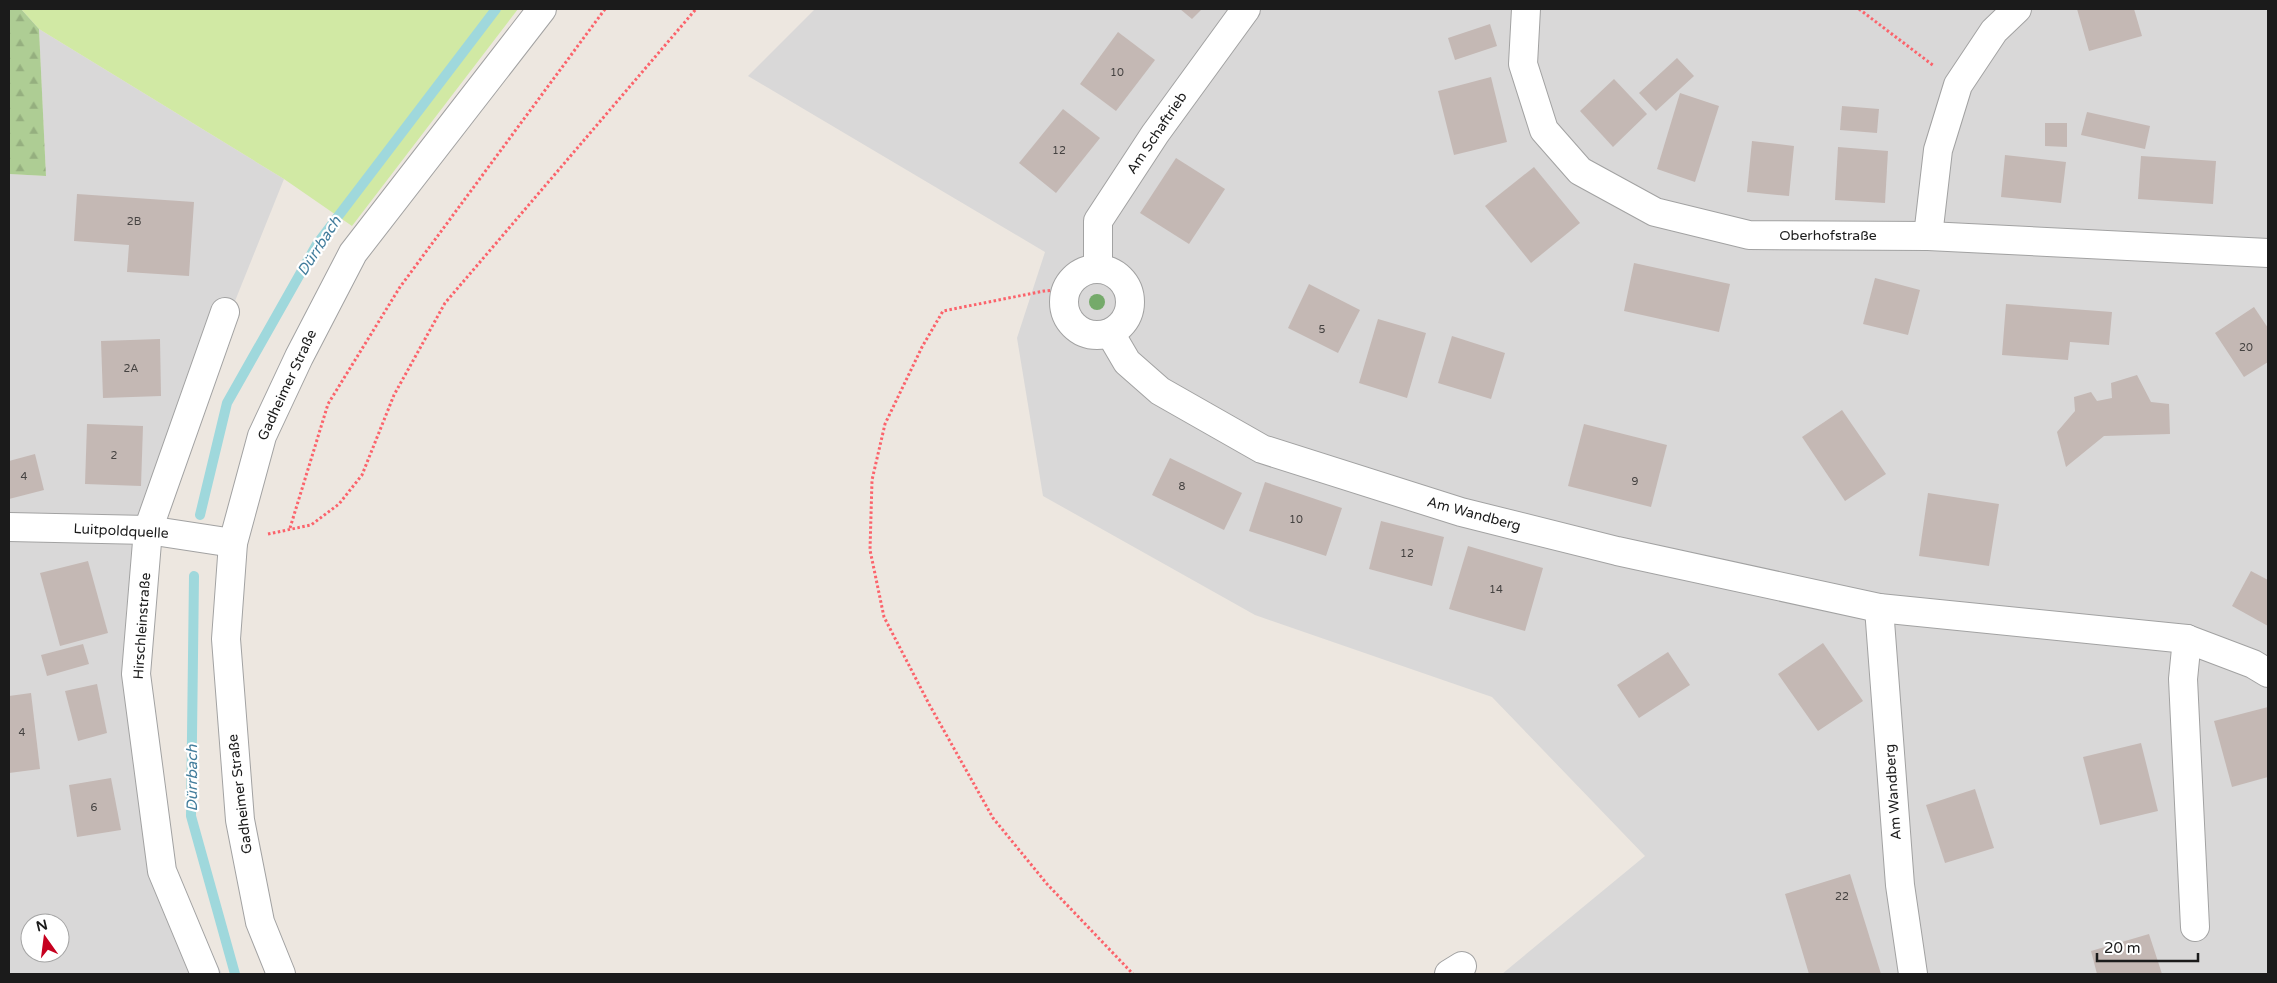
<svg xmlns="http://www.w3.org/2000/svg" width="2277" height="983" font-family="'Varela Round',sans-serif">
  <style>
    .residential { fill: #d9d8d8; fill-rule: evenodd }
    .grass { fill: #d1e9a4 }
    .forest { fill: url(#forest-firs) }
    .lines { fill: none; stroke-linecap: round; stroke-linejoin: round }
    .stream { stroke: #9fd8dc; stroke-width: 10 }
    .building { fill: #c4b8b4 }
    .minor-casing { stroke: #a2a2a2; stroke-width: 30 }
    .path { stroke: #fb636b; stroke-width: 3; stroke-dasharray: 2.5 2.5; stroke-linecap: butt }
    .minor { stroke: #fff; stroke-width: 28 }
    .tree { fill: #75aa6a }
    .labels { text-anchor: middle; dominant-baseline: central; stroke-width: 4.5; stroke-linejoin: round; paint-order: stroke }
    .number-label { font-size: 11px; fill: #454241 }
    .street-label { font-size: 14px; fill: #1b1b1b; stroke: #fff }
    .water-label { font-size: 15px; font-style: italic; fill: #427d9c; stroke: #fff }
  </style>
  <defs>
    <pattern id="forest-firs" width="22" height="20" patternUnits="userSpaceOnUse" patternTransform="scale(1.25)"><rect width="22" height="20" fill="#aecd94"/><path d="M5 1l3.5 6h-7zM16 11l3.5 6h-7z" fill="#95af7f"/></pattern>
  </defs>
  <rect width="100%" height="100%" fill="#ede7e0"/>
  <g class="residential">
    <path d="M 815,9 L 2268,9 L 2268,974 L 1502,974 L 1645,856 L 1492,697 L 1255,615 L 1043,496 L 1017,338 L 1045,252 L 748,76 Z"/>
    <path d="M 39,29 L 284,179 L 174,453 L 146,505 L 126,610 L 146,818 L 222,974 L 9,974 L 9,174 L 46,176 ZM 30,923 L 60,923 L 60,953 L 30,953 Z"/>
  </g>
  <path class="grass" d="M 21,9 L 518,9 L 352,226 L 284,179 L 39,29 Z"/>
  <path class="forest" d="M 9,9 L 21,9 L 39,29 L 46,176 L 9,174 Z"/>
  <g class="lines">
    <g class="stream">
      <path d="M 200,515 L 227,403 L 317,244 L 496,9"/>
      <path d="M 194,576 L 191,816 L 235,974"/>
    </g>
  </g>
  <g class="building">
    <path d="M 1180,9 L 1202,9 L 1192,19 Z"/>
    <path d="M 2077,9 L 2134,9 L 2142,36 L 2089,51 Z"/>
    <path d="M 1490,24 L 1497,46 L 1455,60 L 1448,38 Z"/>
    <path d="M 1118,32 L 1155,60 L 1116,111 L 1080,84 Z"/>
    <path d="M 1677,58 L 1694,76 L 1656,111 L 1639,93 Z"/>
    <path d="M 1491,77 L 1507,142 L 1454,155 L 1438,91 Z"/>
    <path d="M 1614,79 L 1647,114 L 1613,147 L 1580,111 Z"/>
    <path d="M 1680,93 L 1719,106 L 1695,182 L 1657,169 Z"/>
    <path d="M 1842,106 L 1879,109 L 1877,133 L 1840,130 Z"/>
    <path d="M 1063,109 L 1100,138 L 1056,193 L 1019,163 Z"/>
    <path d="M 2087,112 L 2150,126 L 2145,149 L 2081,135 Z"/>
    <path d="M 2045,123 L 2067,123 L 2067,147 L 2045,146 Z"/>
    <path d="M 1752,141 L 1794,146 L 1789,196 L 1747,192 Z"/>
    <path d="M 1838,147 L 1888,151 L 1885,203 L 1835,200 Z"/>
    <path d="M 2005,155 L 2066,162 L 2061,203 L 2001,197 Z"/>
    <path d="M 2141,156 L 2216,161 L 2213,204 L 2138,199 Z"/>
    <path d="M 1176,158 L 1225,189 L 1189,244 L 1140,213 Z"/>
    <path d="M 1534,167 L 1580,223 L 1531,263 L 1485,206 Z"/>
    <path d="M 77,194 L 194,202 L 189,276 L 127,272 L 129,245 L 74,241 Z"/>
    <path d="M 1634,263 L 1730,284 L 1719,332 L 1624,311 Z"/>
    <path d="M 1875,278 L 1920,290 L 1908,335 L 1863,324 Z"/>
    <path d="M 1309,284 L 1360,310 L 1338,353 L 1288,328 Z"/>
    <path d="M 2006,304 L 2112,312 L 2109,345 L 2070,342 L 2068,360 L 2002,355 Z"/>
    <path d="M 2254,307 L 2268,328 L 2268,362 L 2244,377 L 2215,333 Z"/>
    <path d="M 1378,319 L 1426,333 L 1407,398 L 1359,383 Z"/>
    <path d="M 1452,336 L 1505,353 L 1491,399 L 1438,383 Z"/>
    <path d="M 160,339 L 161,396 L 103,398 L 101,341 Z"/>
    <path d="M 2137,375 L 2151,402 L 2169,404 L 2170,434 L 2104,436 L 2066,467 L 2057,432 L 2075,411 L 2074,397 L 2091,392 L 2097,401 L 2112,398 L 2111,383 Z"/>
    <path d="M 1842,410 L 1886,474 L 1845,501 L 1802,437 Z"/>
    <path d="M 87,424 L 143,426 L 141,486 L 85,484 Z"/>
    <path d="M 1584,424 L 1667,445 L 1651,507 L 1568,486 Z"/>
    <path d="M 35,454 L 44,490 L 9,499 L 9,461 Z"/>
    <path d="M 1170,458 L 1242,493 L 1224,530 L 1152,495 Z"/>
    <path d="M 1265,482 L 1342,508 L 1326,556 L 1249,531 Z"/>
    <path d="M 1928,493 L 1999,504 L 1989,566 L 1919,556 Z"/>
    <path d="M 1381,521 L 1444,537 L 1432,586 L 1369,569 Z"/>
    <path d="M 1468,546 L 1543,568 L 1525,631 L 1449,609 Z"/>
    <path d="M 88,561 L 108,633 L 60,646 L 40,573 Z"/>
    <path d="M 2251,571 L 2268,580 L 2268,626 L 2232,606 Z"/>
    <path d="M 1823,643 L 1863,701 L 1818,731 L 1778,674 Z"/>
    <path d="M 83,644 L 89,664 L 47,676 L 41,655 Z"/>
    <path d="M 1668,652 L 1690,685 L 1639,718 L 1617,685 Z"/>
    <path d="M 97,684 L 107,733 L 78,741 L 65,691 Z"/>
    <path d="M 31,693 L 40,769 L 9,773 L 9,696 Z"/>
    <path d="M 2268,707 L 2268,777 L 2232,787 L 2214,721 Z"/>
    <path d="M 2141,743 L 2158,811 L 2100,825 L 2083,757 Z"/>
    <path d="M 111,778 L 121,830 L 77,837 L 69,785 Z"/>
    <path d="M 1975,789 L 1994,848 L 1945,863 L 1926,805 Z"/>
    <path d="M 1850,874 L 1881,974 L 1809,974 L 1785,894 Z"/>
    <path d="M 2149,934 L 2162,974 L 2097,974 L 2091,951 Z"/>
  </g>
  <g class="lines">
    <defs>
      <g id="minor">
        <path d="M 1526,9 L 1523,64 L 1544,130 L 1580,171 L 1655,212 L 1749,235 L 1928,236 L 2268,253"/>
        <path d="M 1928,236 L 1938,150 L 1958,85 L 1994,31 L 2017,9"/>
        <path d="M 1098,268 L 1098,221 L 1155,134 L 1246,9"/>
        <circle cx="1097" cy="302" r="33"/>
        <path d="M 1110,333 L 1127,362 L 1160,391 L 1262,449 L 1461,512 L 1617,551 L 1879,608 L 2187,639 L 2253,664 L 2268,673"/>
        <path d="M 9,527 L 148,530 L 233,543"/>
        <path d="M 1879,608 L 1900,885 L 1913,974"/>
        <path d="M 2187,639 L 2183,679 L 2195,927"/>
        <path d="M 205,974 L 162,871 L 136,674 L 148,530 L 225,312"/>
        <path d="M 281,974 L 260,922 L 240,820 L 226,639 L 233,543 L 262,436 L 299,357 L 353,253 L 542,9"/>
        <path d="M 1449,974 L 1462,966"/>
      </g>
    </defs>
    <use href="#minor" class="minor-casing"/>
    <g class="path">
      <path d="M 1859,9 L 1934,66"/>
      <path d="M 1065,289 L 1044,291 L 943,311 L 922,347 L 885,424 L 872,480 L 870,550 L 884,617 L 929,704 L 993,818 L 1047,884 L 1133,974"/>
      <path d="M 290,528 L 328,404 L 400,287 L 605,9"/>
      <path d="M 268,534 L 311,525 L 339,504 L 362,475 L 394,395 L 445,303 L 696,9"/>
    </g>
    <use href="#minor" class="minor"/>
  </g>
  <circle class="tree" cx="1097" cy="302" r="8"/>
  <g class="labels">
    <g class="number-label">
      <text x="1117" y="72">10</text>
      <text x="1059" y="150">12</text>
      <text x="134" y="221">2B</text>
      <text x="1322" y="329">5</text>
      <text x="2246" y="347">20</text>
      <text x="131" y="368">2A</text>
      <text x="114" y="455">2</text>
      <text x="24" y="476">4</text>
      <text x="1635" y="481">9</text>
      <text x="1182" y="486">8</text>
      <text x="1296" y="519">10</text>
      <text x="1407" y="553">12</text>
      <text x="1496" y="589">14</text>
      <text x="22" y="732">4</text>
      <text x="94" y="807">6</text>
      <text x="1842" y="896">22</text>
    </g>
    <g class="street-label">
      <text transform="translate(1157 133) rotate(-56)">Am Schaftrieb</text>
      <text x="1828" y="235">Oberhofstraße</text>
      <text transform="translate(287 385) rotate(-65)">Gadheimer Straße</text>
      <text transform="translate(1474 514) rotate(15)">Am Wandberg</text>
      <text transform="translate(121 531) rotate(3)">Luitpoldquelle</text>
      <text transform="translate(142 626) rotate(-86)">Hirschleinstraße</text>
      <text transform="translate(1893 792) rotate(-94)">Am Wandberg</text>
      <text transform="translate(240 794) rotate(-97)">Gadheimer Straße</text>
    </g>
    <g class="water-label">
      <text transform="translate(319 246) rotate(-57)">Dürrbach</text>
      <text transform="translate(192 778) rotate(-90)">Dürrbach</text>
    </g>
  </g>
  <rect width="2277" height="983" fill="none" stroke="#1b1b1b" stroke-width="20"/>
  <g transform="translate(45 938) rotate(346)"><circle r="24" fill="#ffffff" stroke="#a4a4a4"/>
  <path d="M0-4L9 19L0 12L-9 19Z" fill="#c6001f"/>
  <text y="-8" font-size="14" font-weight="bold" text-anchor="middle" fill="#1b1b1b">N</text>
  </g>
  <path d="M2097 953v8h101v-8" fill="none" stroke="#1b1b1b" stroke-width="2.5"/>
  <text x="2104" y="953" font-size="15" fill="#1b1b1b" stroke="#ffffff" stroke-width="4" paint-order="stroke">20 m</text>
</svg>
